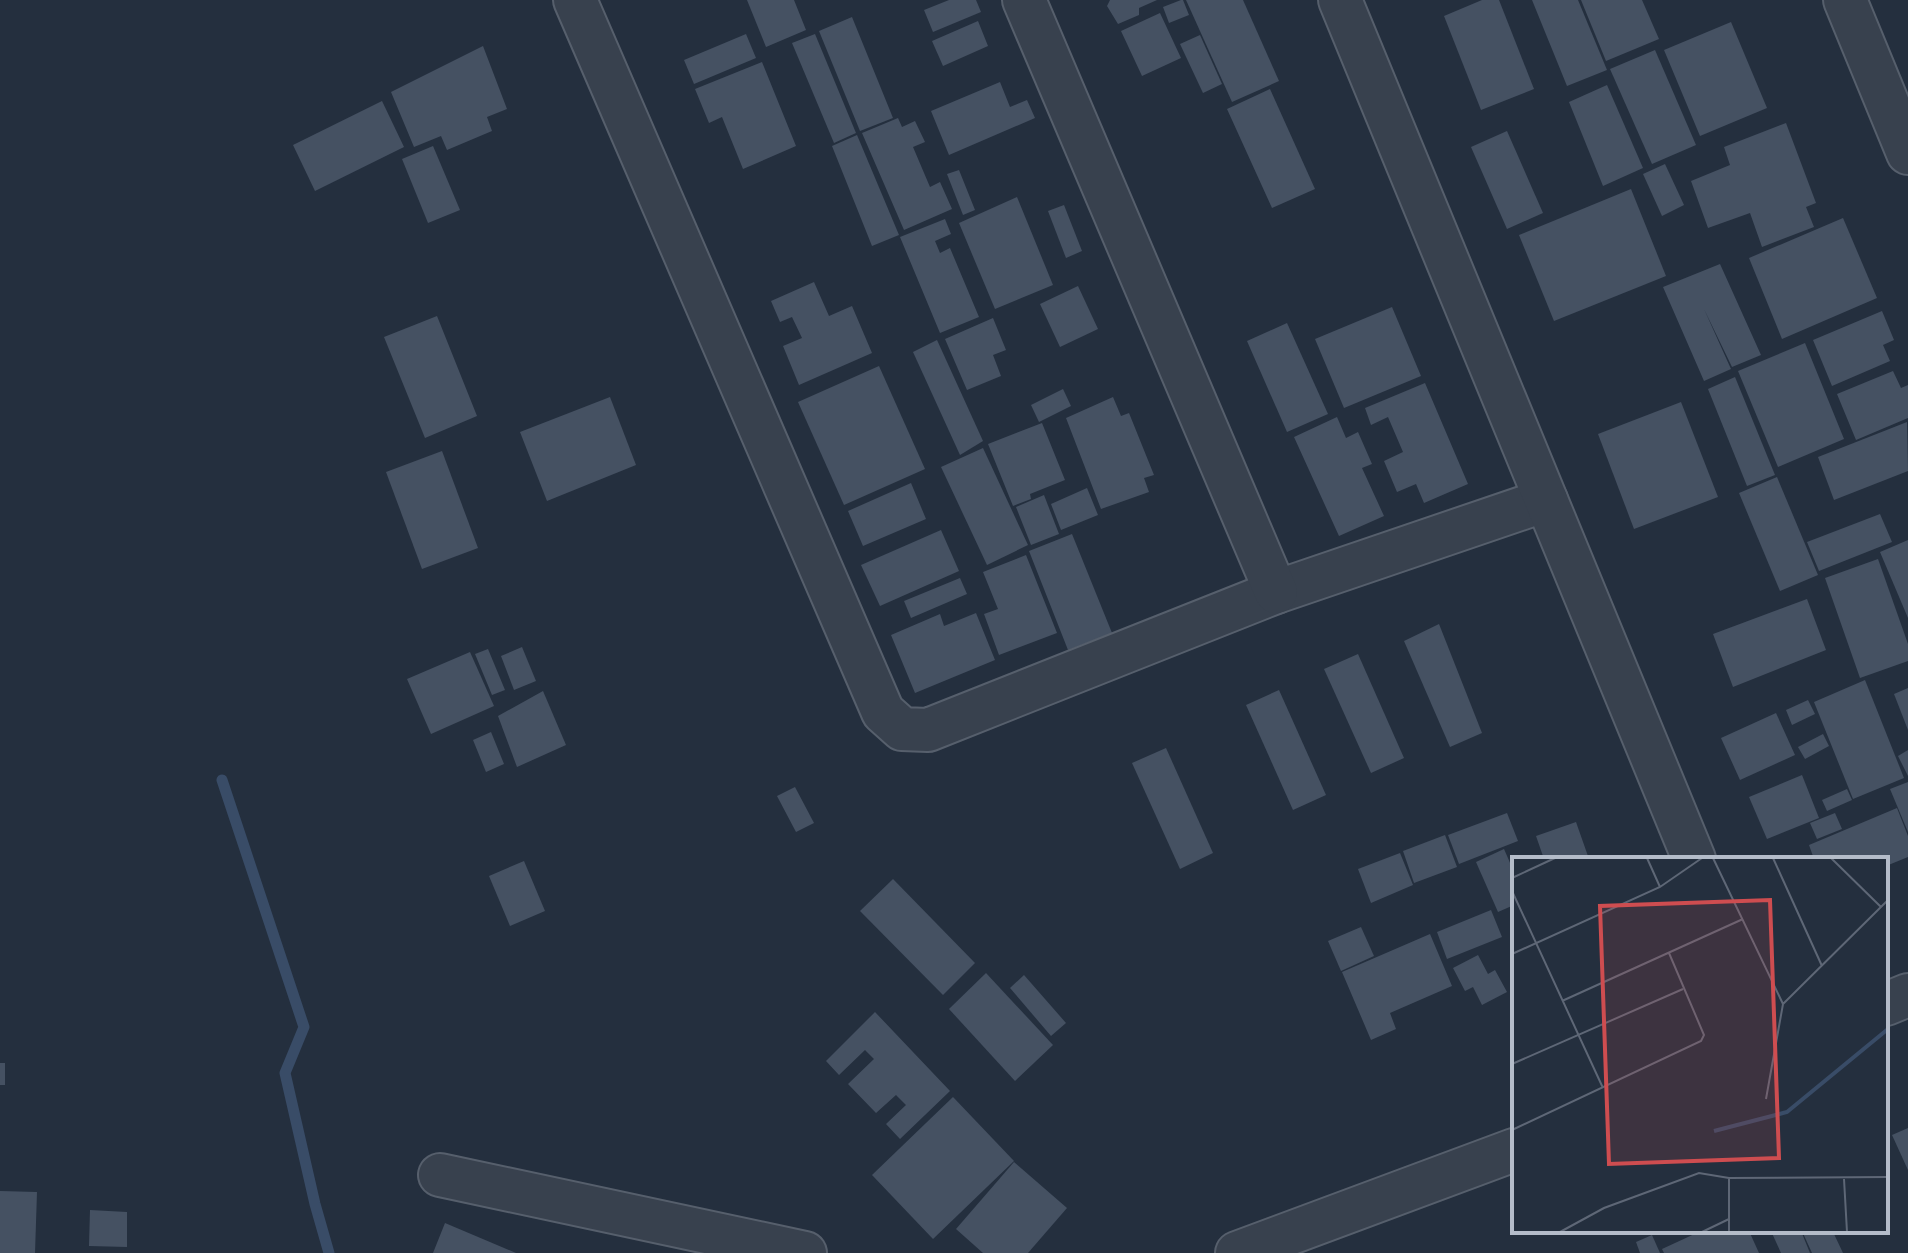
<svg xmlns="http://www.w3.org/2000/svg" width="1908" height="1253" font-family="'Golos Text',sans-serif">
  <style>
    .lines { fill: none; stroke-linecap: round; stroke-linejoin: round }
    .stream { stroke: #394c67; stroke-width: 11 }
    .building { fill: #455162 }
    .minor-casing { stroke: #565f6c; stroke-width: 46 }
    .minor { stroke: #38414e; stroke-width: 42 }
    .inset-river { fill: none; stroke: #394c67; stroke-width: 4 }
    .inset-road { fill: none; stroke: #5e6776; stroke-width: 2 }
    .view { fill: #ce4d50; fill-opacity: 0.15; stroke: #ce4d50; stroke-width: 4 }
    .inset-edge { fill: none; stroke: #b4bcc9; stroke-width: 4 }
  </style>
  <rect width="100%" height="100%" fill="#242f3e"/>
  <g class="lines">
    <path class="stream" d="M 222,780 L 304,1027 L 285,1073 L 315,1204 L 329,1253"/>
  </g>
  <g class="building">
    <path d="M 747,0 L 794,0 L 806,30 L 766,47 Z"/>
    <path d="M 949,0 L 976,0 L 981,12 L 933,32 L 924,10 Z"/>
    <path d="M 1110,0 L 1157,0 L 1139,8 L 1139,15 L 1118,24 L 1107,6 Z"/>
    <path d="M 1181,0 L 1183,0 L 1189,15 L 1169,23 L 1163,7 Z"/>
    <path d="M 1186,0 L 1243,0 L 1279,81 L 1232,102 Z"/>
    <path d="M 1482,0 L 1499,0 L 1534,89 L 1481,110 L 1444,16 Z"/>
    <path d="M 1532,0 L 1578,0 L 1607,70 L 1567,86 Z"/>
    <path d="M 1581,0 L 1642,0 L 1659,39 L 1606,61 Z"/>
    <path d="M 1160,13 L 1181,58 L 1142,76 L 1121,31 Z"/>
    <path d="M 852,17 L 893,118 L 860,131 L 819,31 Z"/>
    <path d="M 978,21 L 988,46 L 943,66 L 932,41 Z"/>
    <path d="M 1731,22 L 1767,108 L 1700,136 L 1664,50 Z"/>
    <path d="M 746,34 L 756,58 L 694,84 L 684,60 Z"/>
    <path d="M 815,34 L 856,133 L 834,143 L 792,43 Z"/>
    <path d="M 1200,35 L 1222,84 L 1203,93 L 1180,44 Z"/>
    <path d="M 483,46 L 507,109 L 487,117 L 492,131 L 447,150 L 441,136 L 414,147 L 391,92 Z"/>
    <path d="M 1655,50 L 1696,145 L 1652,164 L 1610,69 Z"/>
    <path d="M 762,62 L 796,146 L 743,169 L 722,117 L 709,123 L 695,89 Z"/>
    <path d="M 1000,82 L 1010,107 L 1027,100 L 1035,118 L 949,155 L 931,111 Z"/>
    <path d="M 1607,85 L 1643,168 L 1603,186 L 1569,102 Z"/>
    <path d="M 1270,89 L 1315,189 L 1272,208 L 1227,109 Z"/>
    <path d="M 382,101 L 404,147 L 315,191 L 293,145 Z"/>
    <path d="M 898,118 L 902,127 L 915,121 L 925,142 L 913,147 L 930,187 L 940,182 L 952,209 L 904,230 L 862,133 Z"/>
    <path d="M 1786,123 L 1816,203 L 1806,207 L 1814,227 L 1762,247 L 1750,213 L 1708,228 L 1691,181 L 1730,165 L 1724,147 Z"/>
    <path d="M 1507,131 L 1543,213 L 1507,229 L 1471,147 Z"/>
    <path d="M 857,135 L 899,235 L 872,246 L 832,146 Z"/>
    <path d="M 433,146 L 460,210 L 428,223 L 402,159 Z"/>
    <path d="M 1665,164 L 1684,205 L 1662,216 L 1643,174 Z"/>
    <path d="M 959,170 L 975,210 L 963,215 L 947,174 Z"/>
    <path d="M 1631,189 L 1666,276 L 1554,321 L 1519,235 Z"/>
    <path d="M 1017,197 L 1053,285 L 995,309 L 959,223 Z"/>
    <path d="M 1064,205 L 1082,251 L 1066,258 L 1048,211 Z"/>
    <path d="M 1843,218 L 1877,298 L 1782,339 L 1749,258 Z"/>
    <path d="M 945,219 L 951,234 L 935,241 L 940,253 L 950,248 L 979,317 L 940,333 L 900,237 Z"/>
    <path d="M 1720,264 L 1761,355 L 1732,367 L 1704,309 L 1731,369 L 1704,381 L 1663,287 Z"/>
    <path d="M 814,282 L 829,316 L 852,306 L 872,353 L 799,385 L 783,346 L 802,338 L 792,317 L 780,322 L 771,301 Z"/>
    <path d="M 1078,286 L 1098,329 L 1060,347 L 1040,304 Z"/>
    <path d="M 1392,307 L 1421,376 L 1344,408 L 1315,339 Z"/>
    <path d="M 1882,311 L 1894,340 L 1883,345 L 1890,361 L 1832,386 L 1813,340 Z"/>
    <path d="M 437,316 L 477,416 L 425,438 L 384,337 Z"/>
    <path d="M 993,318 L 1006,350 L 993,355 L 1001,376 L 967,390 L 945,339 Z"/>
    <path d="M 1287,323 L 1328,414 L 1287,432 L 1247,341 Z"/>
    <path d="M 937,340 L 983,441 L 960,455 L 913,352 Z"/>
    <path d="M 1805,343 L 1844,439 L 1778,467 L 1738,371 Z"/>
    <path d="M 879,366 L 925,469 L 844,505 L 798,402 Z"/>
    <path d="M 1893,371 L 1901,388 L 1908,385 L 1908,418 L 1856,440 L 1837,394 Z"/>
    <path d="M 1735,377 L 1775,475 L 1747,486 L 1708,389 Z"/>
    <path d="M 1425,383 L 1468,484 L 1424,503 L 1416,484 L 1397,492 L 1384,461 L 1403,452 L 1388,417 L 1371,425 L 1365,408 Z"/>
    <path d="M 1063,389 L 1071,406 L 1039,422 L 1031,405 Z"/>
    <path d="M 610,397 L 636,465 L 547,501 L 520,432 Z"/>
    <path d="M 1113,397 L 1121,416 L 1129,413 L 1154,475 L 1144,478 L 1149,492 L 1101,509 L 1066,418 Z"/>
    <path d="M 1681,402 L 1718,497 L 1634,529 L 1598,434 Z"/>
    <path d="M 1337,417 L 1346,438 L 1358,432 L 1372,464 L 1362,468 L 1384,516 L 1339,536 L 1294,437 Z"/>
    <path d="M 1907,422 L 1908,471 L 1834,500 L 1818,457 Z"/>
    <path d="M 1042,423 L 1065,480 L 1030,494 L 1031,499 L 1013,506 L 988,444 Z"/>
    <path d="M 983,448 L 1028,545 L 987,565 L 941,467 Z"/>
    <path d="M 442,451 L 478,548 L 422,569 L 386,472 Z"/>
    <path d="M 1777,477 L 1818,575 L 1780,591 L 1739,493 Z"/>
    <path d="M 911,483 L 926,519 L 863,546 L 848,511 Z"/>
    <path d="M 1087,488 L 1098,515 L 1061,530 L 1051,504 Z"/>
    <path d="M 1044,495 L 1059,534 L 1031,545 L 1016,507 Z"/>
    <path d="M 1880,514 L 1892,542 L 1819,571 L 1807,542 Z"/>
    <path d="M 941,530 L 959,571 L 880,606 L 861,565 Z"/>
    <path d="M 1072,534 L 1112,633 L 1068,650 L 1029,551 Z"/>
    <path d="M 1908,540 L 1908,618 L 1880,552 Z"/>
    <path d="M 1026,555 L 1057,633 L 999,655 L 984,614 L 998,609 L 983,572 Z"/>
    <path d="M 1878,559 L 1908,644 L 1908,661 L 1860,678 L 1825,578 Z"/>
    <path d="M 960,578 L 967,594 L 911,618 L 904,601 Z"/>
    <path d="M 1807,599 L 1826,650 L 1733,687 L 1713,634 Z"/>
    <path d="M 976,613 L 995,660 L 915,693 L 891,635 L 940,614 L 944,626 Z"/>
    <path d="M 1439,624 L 1482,733 L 1450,747 L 1404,641 Z"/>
    <path d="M 522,647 L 536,681 L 514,690 L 501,656 Z"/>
    <path d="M 488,649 L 505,690 L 492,695 L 475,654 Z"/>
    <path d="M 470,652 L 494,706 L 431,734 L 407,679 Z"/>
    <path d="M 1358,654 L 1404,758 L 1371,773 L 1324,669 Z"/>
    <path d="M 1865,680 L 1904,778 L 1853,799 L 1814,702 Z"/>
    <path d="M 1908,688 L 1908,730 L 1894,694 Z"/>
    <path d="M 1279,690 L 1326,795 L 1293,810 L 1246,705 Z"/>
    <path d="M 543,691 L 566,745 L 517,767 L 498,716 Z"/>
    <path d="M 1808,700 L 1815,714 L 1792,725 L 1786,710 Z"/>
    <path d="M 1776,713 L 1795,755 L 1740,780 L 1721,738 Z"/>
    <path d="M 491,732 L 504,764 L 486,772 L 473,740 Z"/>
    <path d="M 1823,734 L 1829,746 L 1805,759 L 1798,747 Z"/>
    <path d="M 1166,748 L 1213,853 L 1180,869 L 1132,763 Z"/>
    <path d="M 1908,750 L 1908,776 L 1898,756 Z"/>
    <path d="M 1802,775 L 1819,818 L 1767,839 L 1749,797 Z"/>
    <path d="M 1908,782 L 1908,832 L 1890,789 Z"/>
    <path d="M 795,787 L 814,823 L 796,832 L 777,796 Z"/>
    <path d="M 1847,789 L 1852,800 L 1827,811 L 1822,800 Z"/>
    <path d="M 1897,808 L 1908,836 L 1908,857 L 1886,866 L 1886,859 L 1814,859 L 1809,845 Z"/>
    <path d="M 1507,813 L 1518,841 L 1459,864 L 1448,835 Z"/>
    <path d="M 1835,813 L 1842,829 L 1817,839 L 1810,823 Z"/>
    <path d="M 1576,822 L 1589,859 L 1544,859 L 1536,836 Z"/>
    <path d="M 1445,835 L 1457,867 L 1414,883 L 1403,851 Z"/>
    <path d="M 1504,849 L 1514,872 L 1514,905 L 1498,912 L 1476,862 Z"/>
    <path d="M 1400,853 L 1413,885 L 1371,903 L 1358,869 Z"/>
    <path d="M 524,861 L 545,911 L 510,926 L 489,876 Z"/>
    <path d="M 893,879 L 975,963 L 943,995 L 860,911 Z"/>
    <path d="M 1491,910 L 1502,937 L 1447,959 L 1437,932 Z"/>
    <path d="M 1361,927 L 1374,956 L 1341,971 L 1328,941 Z"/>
    <path d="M 1430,934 L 1452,986 L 1390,1013 L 1396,1029 L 1371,1040 L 1342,972 Z"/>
    <path d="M 1478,955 L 1488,974 L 1495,970 L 1507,992 L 1482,1005 L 1473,987 L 1465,991 L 1453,968 Z"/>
    <path d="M 986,973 L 1053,1045 L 1015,1081 L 949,1009 Z"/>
    <path d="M 1024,975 L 1066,1023 L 1051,1036 L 1010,988 Z"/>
    <path d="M 875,1012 L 950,1091 L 900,1139 L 886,1124 L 906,1105 L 896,1095 L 876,1113 L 848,1084 L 874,1059 L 865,1050 L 839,1075 L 826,1061 Z"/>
    <rect x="0" y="1063" width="5" height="22"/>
    <path d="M 953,1097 L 1014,1161 L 933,1239 L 872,1175 Z"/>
    <path d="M 1908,1128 L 1908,1170 L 1892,1135 Z"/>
    <path d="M 1014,1162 L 1067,1208 L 1028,1253 L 983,1253 L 956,1229 Z"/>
    <path d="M 0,1191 L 37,1192 L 35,1253 L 0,1253 Z"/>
    <path d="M 90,1210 L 127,1212 L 127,1247 L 89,1246 Z"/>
    <path d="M 445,1223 L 516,1253 L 433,1253 Z"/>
    <path d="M 1701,1231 L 1749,1231 L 1759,1253 L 1664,1253 L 1662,1249 Z"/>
    <path d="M 1771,1231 L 1801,1231 L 1810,1253 L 1781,1253 Z"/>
    <path d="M 1802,1231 L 1841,1231 L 1834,1234 L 1843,1253 L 1812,1253 Z"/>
    <path d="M 1652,1235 L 1660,1253 L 1640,1253 L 1636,1242 Z"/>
  </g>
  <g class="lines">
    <defs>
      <g id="minor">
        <path d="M 575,0 L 883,712 L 902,729 L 928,730 L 1276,592 L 1546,500"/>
        <path d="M 1024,0 L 1276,592"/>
        <path d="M 1340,0 L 1694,859"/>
        <path d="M 1845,0 L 1908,153"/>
        <path d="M 1886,1004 L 1908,995"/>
        <path d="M 440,1175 L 805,1253"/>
        <path d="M 1237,1253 L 1514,1150"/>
      </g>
    </defs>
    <use href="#minor" class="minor-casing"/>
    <use href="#minor" class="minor"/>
  </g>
  <g transform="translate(1512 857)">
    <rect width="376" height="376" fill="#242f3e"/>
    <path class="inset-river" d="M 202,274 L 275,255 L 376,172"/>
    <path class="inset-road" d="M 135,1 L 148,30M 201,1 L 271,147M 261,1 L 310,109M 319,1 L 369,50M 0,21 L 43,1M 0,34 L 91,231M 0,97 L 148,30 L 190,1M 50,144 L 231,62M 0,207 L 171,132M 254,242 L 271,147 L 376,43M 0,273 L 189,184 L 192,178 L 157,96M 217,321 L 217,375M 332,322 L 335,375M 48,375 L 92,351 L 187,316 L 217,321 L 376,320M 190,375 L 217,362"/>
    <path class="view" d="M 258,43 L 267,301 L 97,307 L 88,49 Z"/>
    <rect width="376" height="376" class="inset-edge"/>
  </g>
</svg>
